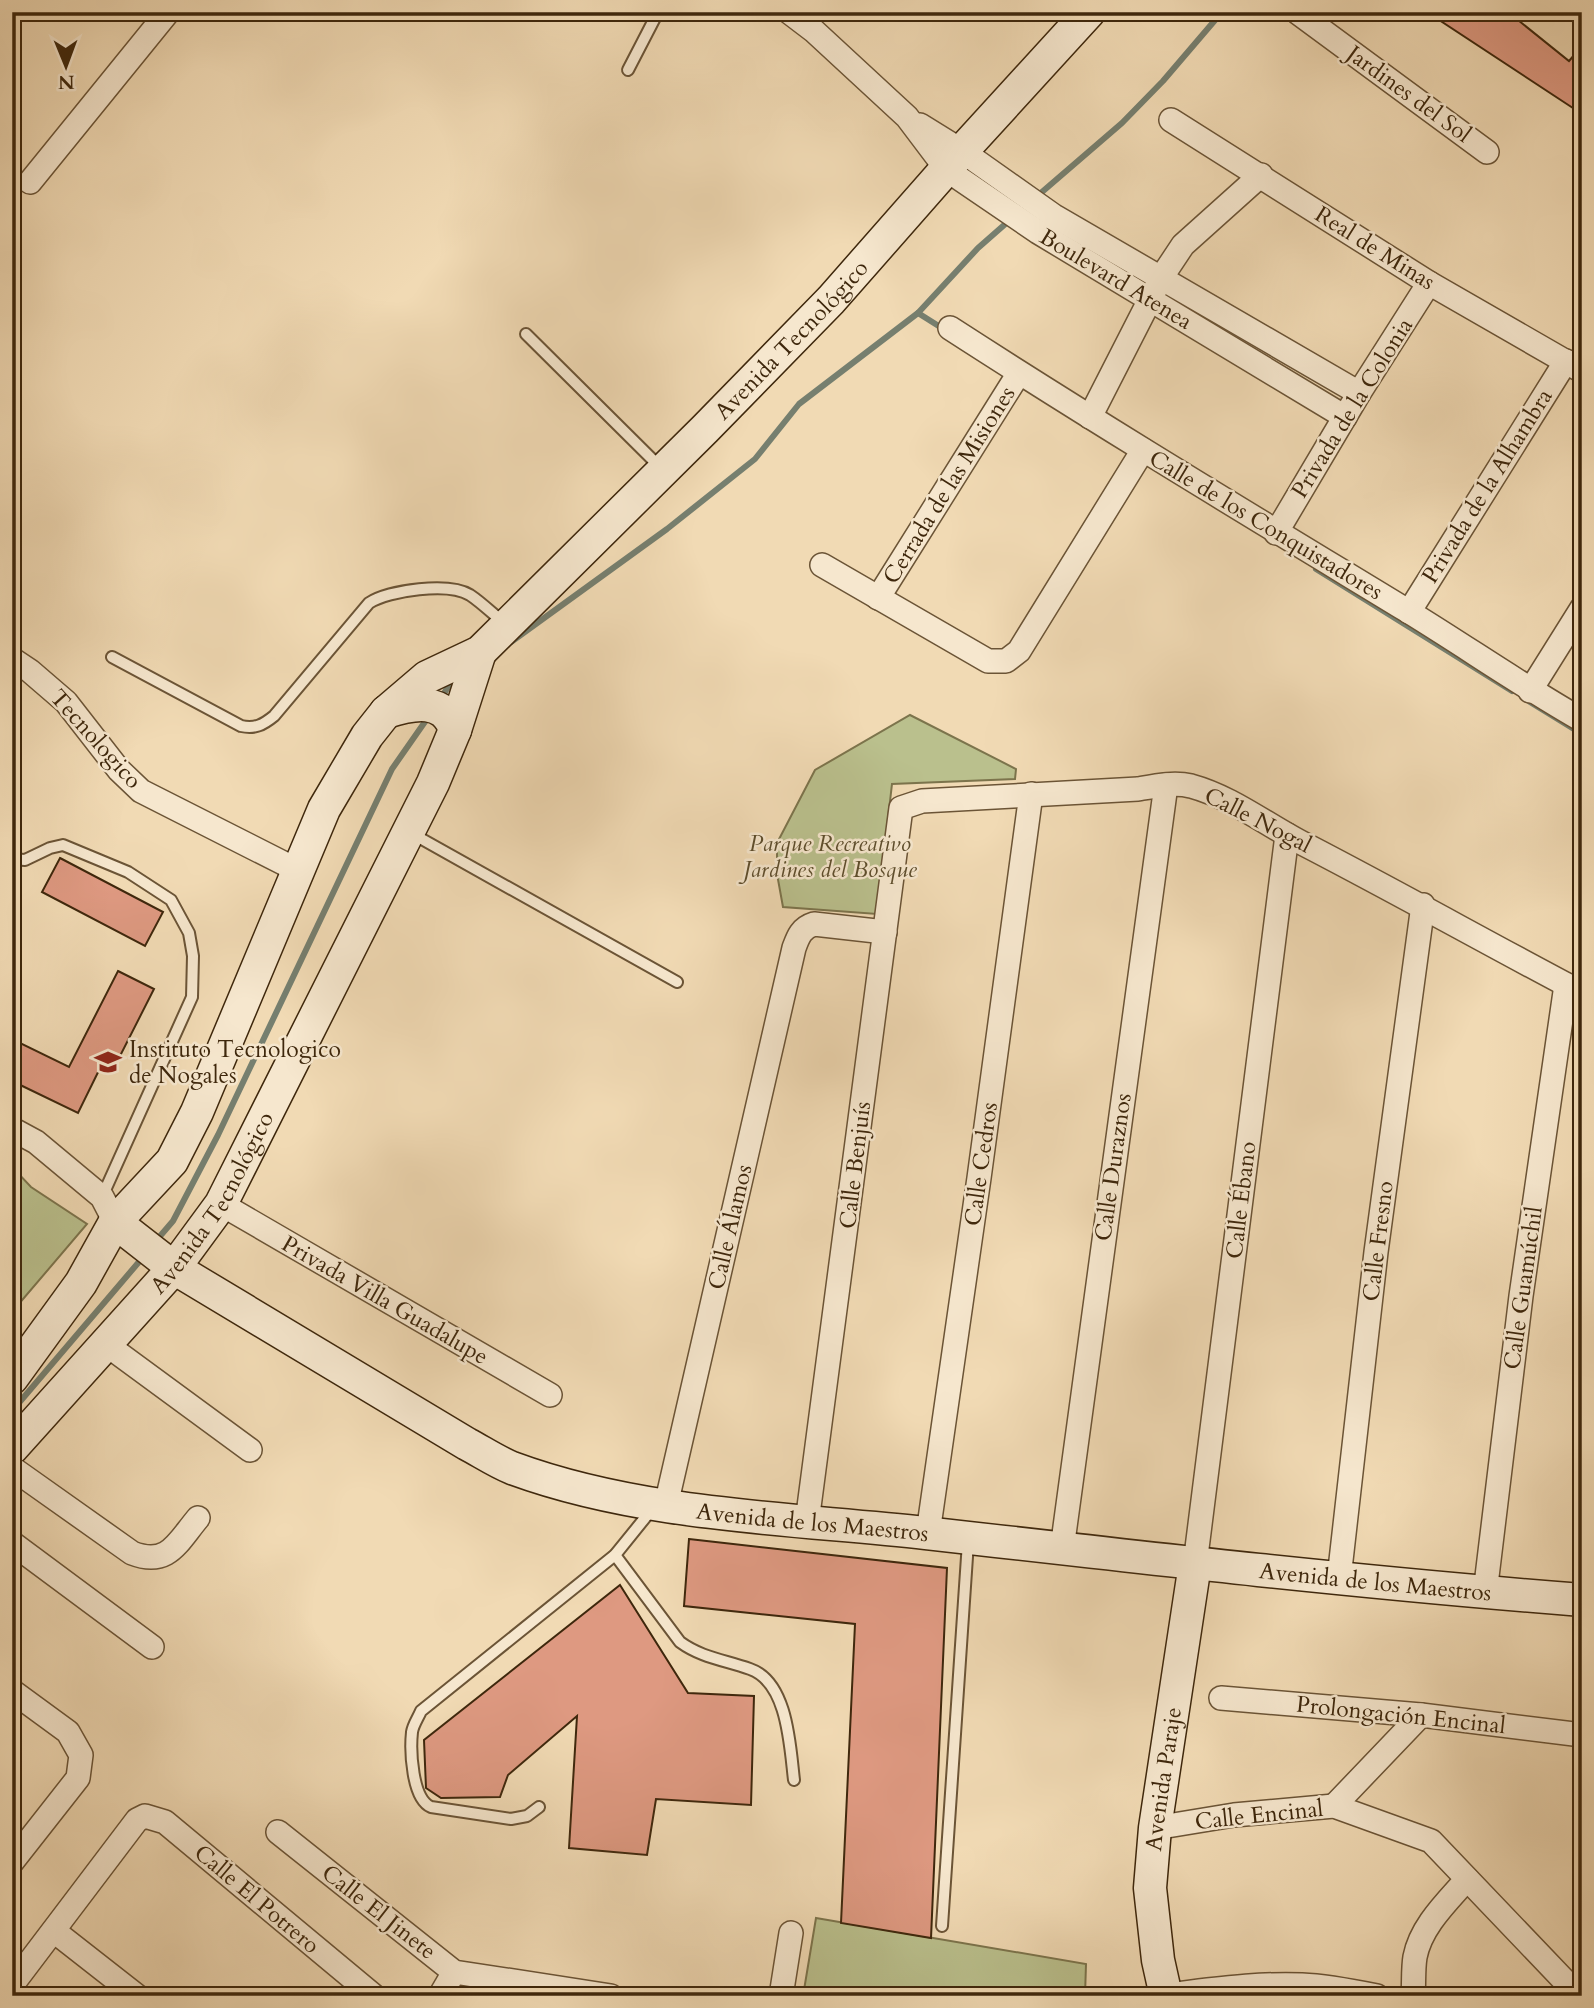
<svg xmlns="http://www.w3.org/2000/svg" width="1594" height="2008" font-family="Cardo,serif">
  <style>
    .green { fill: #bac08d; stroke: #7c744c; stroke-width: 2 }
    .lines { fill: none; stroke-linecap: round; stroke-linejoin: round }
    .stream { stroke: #767f6f; stroke-width: 6 }
    .building { fill: #de9981; stroke: #3e270c; stroke-width: 2 }
    .lane-casing { stroke: #6b5436; stroke-width: 14 }
    .street-casing { stroke: #6b5436; stroke-width: 26 }
    .secondary-casing { stroke: #3e270c; stroke-width: 35 }
    .lane { stroke: #f6e7ce; stroke-width: 10 }
    .street { stroke: #f6e7ce; stroke-width: 23 }
    .secondary { stroke: #f6e7ce; stroke-width: 32 }
    .labels { text-anchor: middle; dominant-baseline: central; stroke-width: 5; stroke-linejoin: round; paint-order: stroke }
    .street-label { font-size: 23px; fill: #3e270c; stroke: #f6e7ce }
    .park-label { font-size: 23px; font-style: italic; fill: #5d4d2c; stroke: #f6e7ce }
    .poi-label { font-size: 23px; fill: #3e270c; stroke: #f6e7ce; text-anchor: start }
  </style>
  <rect width="100%" height="100%" fill="#f1dab4"/>
  <filter id="stains"><feTurbulence type="fractalNoise" baseFrequency=".00286" numOctaves="4"/><feColorMatrix values="0 0 0 0 .2 0 0 0 0 .09 0 0 0 0 .02 0 0 0 .5 -.17"/></filter>
  <radialGradient id="worn" r=".72"><stop offset=".6" stop-color="#630" stop-opacity="0"/><stop offset="1" stop-color="#630" stop-opacity=".3"/></radialGradient>
  <g class="green">
    <path d="M 910,715 L 1016,769 L 1015,779 L 892,784 L 877,914 L 783,907 L 777,874 L 777,843 L 815,770 Z"/>
    <path d="M 12,1170 L 17,1172 L 31,1187 L 87,1224 L 12,1312 Z"/>
    <path d="M 816,1918 L 1086,1964 L 1085,1996 L 803,1996 Z"/>
  </g>
  <g class="lines">
    <g class="stream">
      <path d="M 1035,198 L 1122,123 L 1163,81 L 1222,12"/>
      <path d="M 918,313 L 945,330"/>
      <path d="M 1316,569 L 1512,691"/>
      <path d="M 511,642 L 667,529 L 755,459 L 799,404 L 918,313 L 978,248 L 1011,219"/>
      <path d="M 439,701 L 450,684 L 459,678"/>
      <path d="M 1530,702 L 1582,734"/>
      <path d="M 155,1242 L 173,1221 L 218,1135 L 392,769 L 429,716"/>
      <path d="M 12,1411 L 144,1256"/>
    </g>
  </g>
  <g class="building">
    <path d="M 1427,12 L 1508,12 L 1569,61 L 1582,46 L 1582,114 Z"/>
    <path d="M 60,858 L 163,912 L 145,946 L 42,892 Z"/>
    <path d="M 118,971 L 154,989 L 118,1060 L 107,1054 L 78,1113 L 12,1081 L 12,1039 L 69,1067 Z"/>
    <path d="M 689,1539 L 947,1568 L 931,1938 L 841,1923 L 855,1624 L 684,1606 Z"/>
    <path d="M 620,1585 L 688,1693 L 754,1696 L 751,1805 L 656,1799 L 647,1855 L 569,1848 L 577,1716 L 508,1775 L 500,1797 L 441,1798 L 426,1788 L 424,1740 Z"/>
  </g>
  <g class="lines">
    <defs>
      <g id="lane">
        <path d="M 628,70 L 658,12"/>
        <path d="M 526,334 L 661,468"/>
        <path d="M 112,657 L 241,726 C 255,729 263,725 274,716 L 369,603 C 389,590 449,582 470,595 C 482,603 493,614 504,623"/>
        <path d="M 411,833 L 677,982"/>
        <path d="M 12,859 L 25,860 L 50,848 L 63,845 L 128,872 L 171,900 L 189,933 L 193,956 L 192,997 L 102,1197"/>
        <path d="M 615,1555 L 680,1642 C 702,1658 725,1660 750,1669 C 788,1682 790,1747 794,1780"/>
        <path d="M 539,1807 L 527,1816 L 511,1819 L 431,1807 C 412,1799 410,1751 412,1732 C 413,1725 418,1718 421,1711 L 615,1555 L 653,1508"/>
        <path d="M 942,1926 L 968,1542"/>
      </g>
      <g id="street">
        <path d="M 789,12 L 814,31 L 907,117 L 947,170 L 1038,232 L 1345,417"/>
        <path d="M 1297,12 L 1487,152"/>
        <path d="M 1171,120 L 1429,283 L 1582,371"/>
        <path d="M 920,125 L 962,151 L 1054,216 L 1359,393"/>
        <path d="M 30,182 L 168,12"/>
        <path d="M 950,328 C 1100,425 1253,517 1406,610 C 1465,646 1522,686 1582,720"/>
        <path d="M 1090,417 L 1161,278 L 1183,245 L 1261,175"/>
        <path d="M 1276,533 L 1359,393 L 1429,283"/>
        <path d="M 822,565 L 988,661 L 1006,661 L 1019,651 L 1143,450"/>
        <path d="M 878,598 L 1019,373"/>
        <path d="M 1409,612 L 1566,361"/>
        <path d="M 12,659 L 30,671 L 66,702 L 119,770 L 141,791 L 297,870"/>
        <path d="M 1530,691 L 1582,608"/>
        <path d="M 12,1129 L 36,1142 L 102,1197 L 115,1222"/>
        <path d="M 221,1204 L 550,1395"/>
        <path d="M 107,1345 L 250,1450"/>
        <path d="M 12,1468 L 132,1553 C 168,1567 177,1543 198,1518"/>
        <path d="M 666,1505 L 794,948 C 798,937 801,928 814,924 L 885,932"/>
        <path d="M 807,1522 L 901,808 L 922,801 L 1138,789 C 1155,786 1174,782 1191,786 C 1231,797 1264,823 1300,842 C 1395,891 1487,943 1582,993"/>
        <path d="M 928,1533 L 979,1178 L 1031,794"/>
        <path d="M 12,1543 L 152,1647"/>
        <path d="M 1062,1549 L 1166,785"/>
        <path d="M 1195,1564 L 1287,835"/>
        <path d="M 1339,1578 L 1376,1252 L 1423,905"/>
        <path d="M 1485,1593 L 1521,1296 L 1566,985"/>
        <path d="M 12,1691 L 68,1732 L 81,1755 L 78,1778 L 12,1862"/>
        <path d="M 1221,1698 L 1421,1715 L 1582,1735"/>
        <path d="M 1334,1806 L 1421,1715"/>
        <path d="M 1155,1828 L 1234,1815 L 1334,1806 L 1431,1841 L 1579,1996"/>
        <path d="M 278,1832 L 454,1972 L 611,1996"/>
        <path d="M 54,1931 L 137,1996"/>
        <path d="M 12,1985 L 137,1820 L 145,1816 L 165,1822 L 374,1996"/>
        <path d="M 1166,1995 C 1211,1990 1256,1983 1302,1985 C 1327,1986 1352,1991 1377,1996"/>
        <path d="M 440,1996 L 454,1972"/>
        <path d="M 781,1996 L 791,1933"/>
        <path d="M 1413,1996 C 1414,1983 1413,1969 1415,1957 C 1421,1926 1447,1902 1467,1879"/>
      </g>
      <g id="secondary">
        <path d="M 386,712 C 414,703 444,697 455,730"/>
        <path id="s1" d="M 115,1222 L 174,1268 L 467,1444 C 482,1452 497,1462 512,1468 C 642,1516 790,1518 926,1533 C 1145,1558 1363,1583 1582,1600"/>
        <path id="s2" d="M 12,1378 L 81,1283 L 115,1222 L 172,1161 L 197,1112 L 324,809 L 367,736 L 386,712 L 427,677 L 480,652 L 705,429 L 831,300 L 962,151 L 1089,12"/>
        <path id="s3" d="M 12,1448 L 174,1268 L 221,1204 L 433,783 L 455,730 L 480,652"/>
        <path id="s4" d="M 1166,1996 L 1158,1960 L 1150,1888 L 1155,1828 L 1195,1564"/>
      </g>
    </defs>
    <use href="#lane" class="lane-casing"/>
    <use href="#street" class="street-casing"/>
    <use href="#secondary" class="secondary-casing"/>
    <use href="#lane" class="lane"/>
    <use href="#street" class="street"/>
    <use href="#secondary" class="secondary"/>
  </g>
  <defs>
    <symbol id="university-bare" viewBox="-9 -9 18 18"><path d="M0-5L7-2L0 1L-7-2ZM-4 1L0 2.5L4 1V4Q0 6-4 4Z" fill="#8f2418" stroke="#f6e7ce" stroke-width="2.5" paint-order="stroke"/></symbol>
  </defs>
  <g fill-rule="evenodd">
    <use href="#university-bare" x="89" y="1043" width="38" height="38"/>
  </g>
  <g class="labels">
    <g class="street-label">
      <text transform="translate(1409 94) rotate(36)">Jardines del Sol</text>
      <text transform="translate(1375 248) rotate(32)">Real de Minas</text>
      <text transform="translate(1116 279) rotate(31)">Boulevard Atenea</text>
      <text stroke="none"><textPath href="#s2" startOffset="1323">Avenida Tecnológico</textPath></text>
      <text transform="translate(1352 408) rotate(-58)">Privada de la Colonia</text>
      <text transform="translate(949 485) rotate(-58)">Cerrada de las Misiones</text>
      <text transform="translate(1487 486) rotate(-58)">Privada de la Alhambra</text>
      <text transform="translate(1266 525) rotate(31)">Calle de los Conquistadores</text>
      <text transform="translate(96 739) rotate(48)">Tecnologico</text>
      <text transform="translate(1258 820) rotate(27)">Calle Nogal</text>
      <text transform="translate(981 1164) rotate(-82)">Calle Cedros</text>
      <text transform="translate(855 1165) rotate(-83)">Calle Benjuís</text>
      <text transform="translate(1113 1167) rotate(-82)">Calle Duraznos</text>
      <text stroke="none"><textPath href="#s3" startOffset="318">Avenida Tecnológico</textPath></text>
      <text transform="translate(1241 1200) rotate(-83)">Calle Ébano</text>
      <text transform="translate(730 1227) rotate(-77)">Calle Álamos</text>
      <text transform="translate(1378 1241) rotate(-83)">Calle Fresno</text>
      <text transform="translate(1523 1288) rotate(-82)">Calle Guamúchil</text>
      <text transform="translate(385 1300) rotate(30)">Privada Villa Guadalupe</text>
      <text stroke="none"><textPath href="#s1" startOffset="774">Avenida de los Maestros</textPath></text>
      <text stroke="none"><textPath href="#s1" startOffset="1340">Avenida de los Maestros</textPath></text>
      <text transform="translate(1401 1715) rotate(6)">Prolongación Encinal</text>
      <text stroke="none"><textPath href="#s4" startOffset="219">Avenida Paraje</textPath></text>
      <text transform="translate(1259 1815) rotate(-6)">Calle Encinal</text>
      <text transform="translate(257 1899) rotate(40)">Calle El Potrero</text>
      <text transform="translate(379 1912) rotate(38)">Calle El Jinete</text>
    </g>
    <g class="park-label">
      <text x="830" y="843">Parque Recreativo<tspan x="830" dy="26">Jardines del Bosque</tspan></text>
    </g>
    <g class="poi-label">
      <text x="129" y="1049">Instituto Tecnologico<tspan x="129" dy="26">de Nogales</tspan></text>
    </g>
  </g>
  <rect width="1594" height="2008" fill="none" stroke="#f1dab4" stroke-width="42"/>
  <rect x="14" y="14" width="1566" height="1980" fill="none" stroke="#3e270c" stroke-width="3.5"/>
  <rect x="21" y="21" width="1552" height="1966" fill="none" stroke="#3e270c" stroke-width="2"/>
  <g transform="translate(66 66) rotate(179)" stroke="#f6e7ce" stroke-width="5" paint-order="stroke">
  <path d="M0-5L12 26L0 18L-12 26Z" fill="#3e270c"/>
  <text y="-10" font-size="19" font-weight="bold" text-anchor="middle" fill="#3e270c">N</text>
  </g>
  <rect width="100%" height="100%" filter="url(#stains)"/>
  <rect width="100%" height="100%" fill="url(#worn)"/>
</svg>
